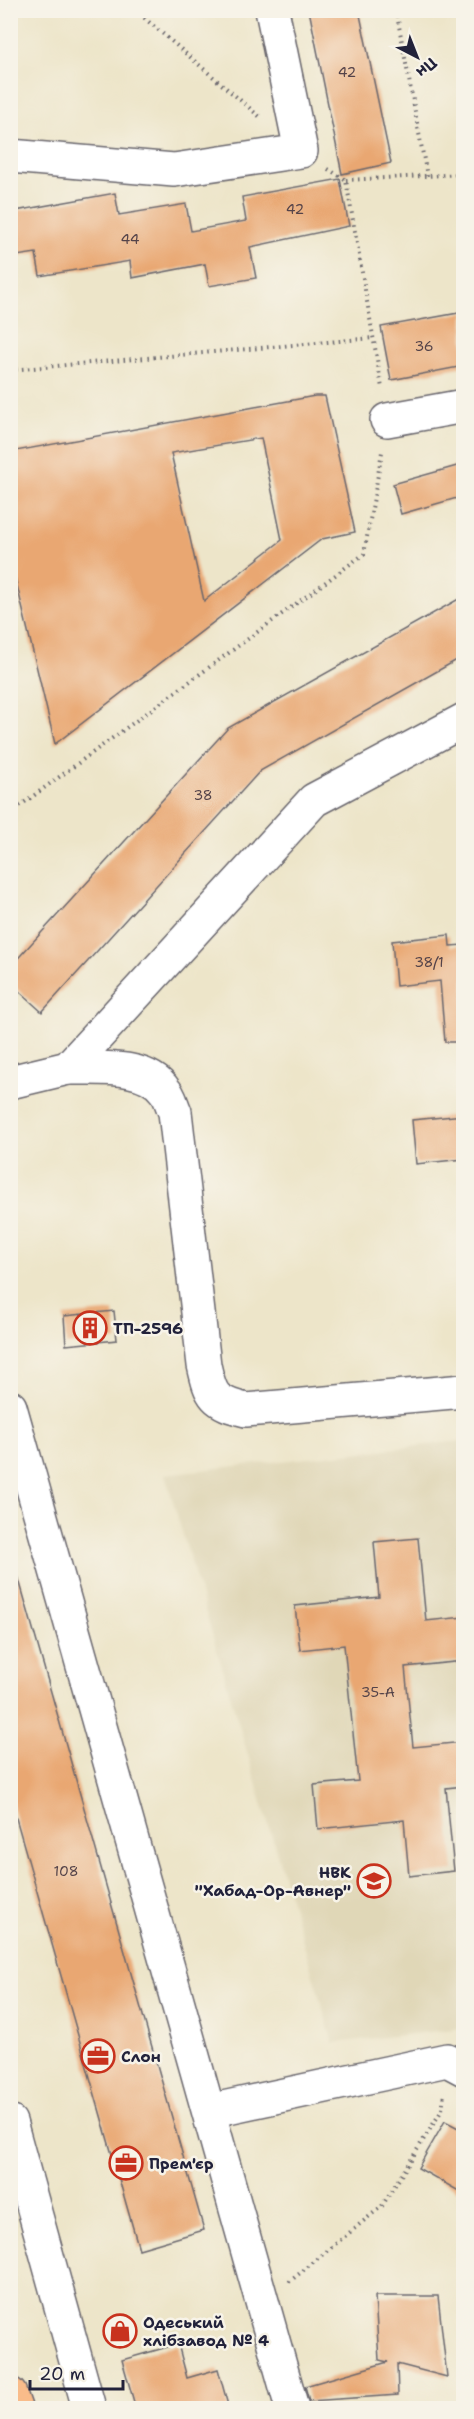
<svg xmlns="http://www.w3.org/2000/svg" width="474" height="2419" font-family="'Shantell Sans',sans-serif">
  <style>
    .built { fill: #e0d7b7 }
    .building { fill: #e9a772; fill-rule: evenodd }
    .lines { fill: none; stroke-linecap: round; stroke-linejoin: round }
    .minor-casing { stroke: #69666d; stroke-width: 36 }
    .major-casing { stroke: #69666d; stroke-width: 36 }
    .path { stroke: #69666d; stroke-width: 4; stroke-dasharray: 1.5 4.5; stroke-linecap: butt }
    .minor { stroke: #fff; stroke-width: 33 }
    .major { stroke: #f9bc8a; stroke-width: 33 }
    .labels { text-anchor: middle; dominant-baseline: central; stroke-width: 5; stroke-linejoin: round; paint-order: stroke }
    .number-label { font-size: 14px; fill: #544349 }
    .poi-label { font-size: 16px; font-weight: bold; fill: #22223b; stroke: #f7f3e8; text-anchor: start }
  </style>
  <rect width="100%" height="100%" fill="#f7f3e8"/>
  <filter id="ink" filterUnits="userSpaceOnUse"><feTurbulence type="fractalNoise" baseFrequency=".0167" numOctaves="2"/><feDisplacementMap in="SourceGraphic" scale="12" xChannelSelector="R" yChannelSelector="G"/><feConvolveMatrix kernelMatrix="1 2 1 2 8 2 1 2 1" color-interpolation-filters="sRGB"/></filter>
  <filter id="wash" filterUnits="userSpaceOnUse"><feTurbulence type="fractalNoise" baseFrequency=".008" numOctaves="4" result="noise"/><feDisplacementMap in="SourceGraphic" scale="24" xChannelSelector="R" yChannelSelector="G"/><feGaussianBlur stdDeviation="1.35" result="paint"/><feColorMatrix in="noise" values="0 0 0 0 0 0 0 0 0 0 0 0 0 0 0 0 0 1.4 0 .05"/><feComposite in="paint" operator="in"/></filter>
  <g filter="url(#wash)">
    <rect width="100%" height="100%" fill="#ede5c9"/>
    <path class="built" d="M 463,1441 L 463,2028 L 333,2043 L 165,1474 Z"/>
    <g id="blocks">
      <g class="building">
        <path d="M 309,10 L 359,10 L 391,163 L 342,174 Z"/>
        <path d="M 340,179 L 349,226 L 250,247 L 256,278 L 209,286 L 205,264 L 132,278 L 130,261 L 40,276 L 36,253 L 10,257 L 10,212 L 115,193 L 119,215 L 186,204 L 191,231 L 246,221 L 242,197 Z"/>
        <path d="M 464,312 L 464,366 L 391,380 L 381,327 Z"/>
        <path d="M 315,396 L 325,396 L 355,532 L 322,539 L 55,744 L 10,556 L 10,452 ZM 261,438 L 282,540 L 204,601 L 171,453 Z"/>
        <path d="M 464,464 L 464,496 L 401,514 L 393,484 Z"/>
        <path d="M 464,596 L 464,656 L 260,771 L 42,1012 L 10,983 L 10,967 L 228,728 Z"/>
        <path d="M 449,935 L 450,946 L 464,945 L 464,1042 L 445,1042 L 440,981 L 396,986 L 392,941 Z"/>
        <path d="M 464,1115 L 464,1159 L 416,1164 L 412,1120 Z"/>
        <path d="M 114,1311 L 117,1340 L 66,1345 L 64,1316 Z"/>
        <path d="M 418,1538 L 426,1621 L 464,1617 L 464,1661 L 405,1667 L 413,1747 L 464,1742 L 464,1786 L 446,1788 L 454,1871 L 409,1876 L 404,1820 L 318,1829 L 314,1785 L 358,1781 L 344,1645 L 300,1650 L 295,1606 L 379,1597 L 374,1542 Z"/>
        <path d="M 18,1576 L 204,2230 L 139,2249 L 10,1797 L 10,1577 Z"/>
        <path d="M 445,2121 L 464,2131 L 464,2194 L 418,2168 Z"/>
        <path d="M 375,2296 L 438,2296 L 447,2377 L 397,2364 L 398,2395 L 309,2401 L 305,2386 L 388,2362 L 379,2360 Z"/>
        <path d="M 178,2344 L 187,2378 L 218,2369 L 229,2409 L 136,2409 L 122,2360 Z"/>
      </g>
    </g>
  </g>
  <g filter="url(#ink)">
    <use href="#blocks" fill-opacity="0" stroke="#69666d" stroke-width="1.5"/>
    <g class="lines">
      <defs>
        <g id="minor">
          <path d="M 10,156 L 174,170 L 301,151 L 272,10"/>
          <path d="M 387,420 L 464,406"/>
          <path d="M 68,1068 C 98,1069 146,1063 165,1091 C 170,1096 172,1106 175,1112 L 204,1365 C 211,1397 214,1402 246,1410 L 464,1391"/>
          <path d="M 10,1082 L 68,1068 L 314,800 L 464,720"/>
          <path d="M 10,1407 L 292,2408"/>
          <path d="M 209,2111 L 447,2060 L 464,2069"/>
          <path d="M 10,2122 L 89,2408"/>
        </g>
        <path id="major" d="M 10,2394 L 15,2408"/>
      </defs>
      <use href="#minor" class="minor-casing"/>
      <use href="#major" class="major-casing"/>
      <g class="path">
        <path d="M 135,10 L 260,117"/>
        <path d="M 396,10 L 427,176"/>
        <path d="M 328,169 L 346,180 L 382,388"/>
        <path d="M 346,180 L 464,174"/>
        <path d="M 10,370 L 373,338"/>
        <path d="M 10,813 L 364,554 L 382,452"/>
        <path d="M 289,2282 L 382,2206 L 442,2110 L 444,2093"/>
      </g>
      <use href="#minor" class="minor"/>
      <use href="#major" class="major"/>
    </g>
  </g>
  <defs>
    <symbol id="building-ring" viewBox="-11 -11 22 22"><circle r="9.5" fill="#f7f3e8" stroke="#c8321e" stroke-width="1.5"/><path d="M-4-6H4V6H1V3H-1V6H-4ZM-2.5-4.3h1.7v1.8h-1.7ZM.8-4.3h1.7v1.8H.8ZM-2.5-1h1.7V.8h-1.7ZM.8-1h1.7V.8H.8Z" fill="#c8321e"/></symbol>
    <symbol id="school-ring" viewBox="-11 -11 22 22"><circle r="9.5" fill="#f7f3e8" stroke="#c8321e" stroke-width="1.5"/><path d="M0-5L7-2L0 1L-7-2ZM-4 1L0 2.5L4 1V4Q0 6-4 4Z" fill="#c8321e"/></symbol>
    <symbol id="office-ring" viewBox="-11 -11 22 22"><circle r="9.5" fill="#f7f3e8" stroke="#c8321e" stroke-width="1.5"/><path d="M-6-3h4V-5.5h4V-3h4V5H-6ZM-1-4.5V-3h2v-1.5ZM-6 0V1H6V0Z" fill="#c8321e"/></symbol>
    <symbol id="shop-ring" viewBox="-11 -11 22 22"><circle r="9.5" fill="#f7f3e8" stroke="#c8321e" stroke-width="1.5"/><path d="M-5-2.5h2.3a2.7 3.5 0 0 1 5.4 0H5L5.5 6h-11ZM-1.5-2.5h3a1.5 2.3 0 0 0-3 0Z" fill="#c8321e"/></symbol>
  </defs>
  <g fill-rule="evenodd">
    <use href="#building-ring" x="71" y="1309" width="38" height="38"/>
    <use href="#school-ring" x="355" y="1862" width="38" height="38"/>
    <use href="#office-ring" x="79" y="2037" width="38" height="38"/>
    <use href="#office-ring" x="107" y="2144" width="38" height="38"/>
    <use href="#shop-ring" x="101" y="2312" width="38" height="38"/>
  </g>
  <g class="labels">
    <g class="number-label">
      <text x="347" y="72">42</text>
      <text x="295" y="209">42</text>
      <text x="130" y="239">44</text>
      <text x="424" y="346">36</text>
      <text x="203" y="795">38</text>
      <text x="429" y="962">38/1</text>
      <text x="378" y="1692">35-А</text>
      <text x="66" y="1871">108</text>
    </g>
    <g class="poi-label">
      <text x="113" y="1328">ТП-2596</text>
      <text x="351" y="1872" text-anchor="end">НВК<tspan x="351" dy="18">"Хабад-Ор-Авнер"</tspan></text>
      <text x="121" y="2056">Слон</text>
      <text x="149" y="2163">Прем'єр</text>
      <text x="143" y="2322">Одеський<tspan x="143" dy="18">хлібзавод № 4</tspan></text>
    </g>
  </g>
  <rect width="474" height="2419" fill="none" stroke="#f7f3e8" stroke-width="36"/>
  <g transform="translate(417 57) rotate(138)" stroke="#f7f3e8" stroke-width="4.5" paint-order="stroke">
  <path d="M0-4.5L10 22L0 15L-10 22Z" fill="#22223b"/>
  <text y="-9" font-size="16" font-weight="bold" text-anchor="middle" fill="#22223b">Пн</text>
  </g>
  <path d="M30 2380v9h93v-9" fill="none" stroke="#22223b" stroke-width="3"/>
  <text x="39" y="2380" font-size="18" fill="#22223b" stroke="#f7f3e8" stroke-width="4.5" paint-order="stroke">20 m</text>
</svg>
